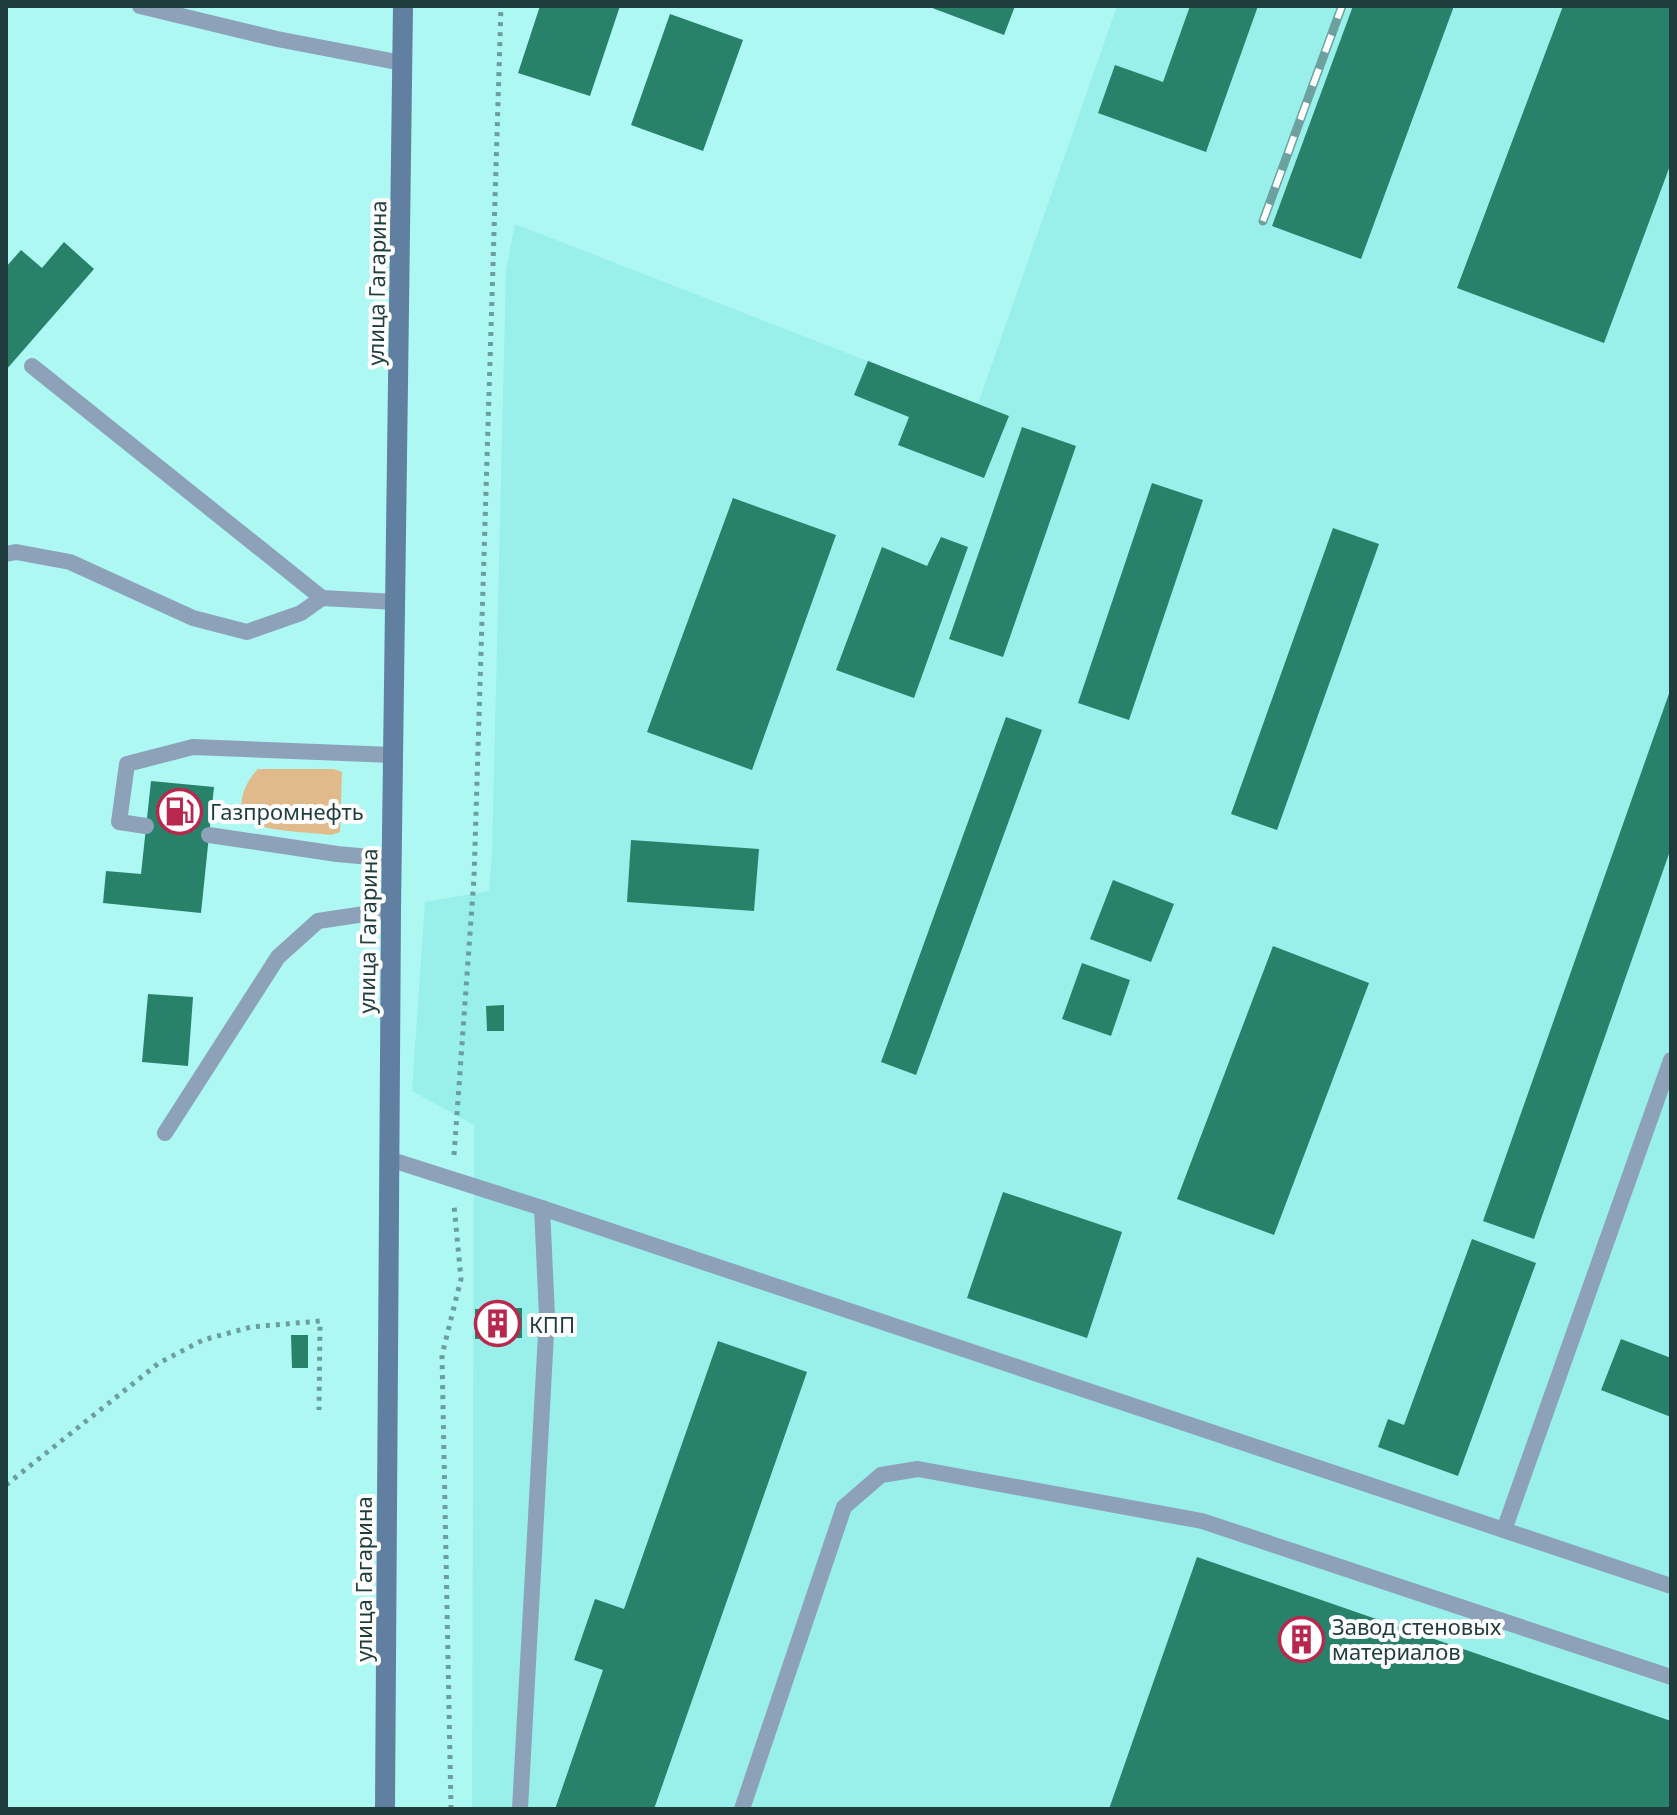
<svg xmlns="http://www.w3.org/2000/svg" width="1677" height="1815" font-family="'Noto Sans',sans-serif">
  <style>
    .built { fill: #99efea }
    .green { fill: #e1ba8b }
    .building { fill: #288169 }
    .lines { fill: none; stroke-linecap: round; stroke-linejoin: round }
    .path { stroke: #6a9f9d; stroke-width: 5; stroke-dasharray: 4 6; stroke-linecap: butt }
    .service { stroke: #8da1b9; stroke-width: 16 }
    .secondary { stroke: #617fa0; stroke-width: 20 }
    .rail-casing { stroke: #6ca19f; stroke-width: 9 }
    .rail { stroke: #fff; stroke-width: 6; stroke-dasharray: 18; stroke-linecap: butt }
    .labels { text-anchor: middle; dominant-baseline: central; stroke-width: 8; stroke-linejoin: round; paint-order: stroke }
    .street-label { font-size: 22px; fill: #1f3d3c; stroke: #fff }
    .poi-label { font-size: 22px; fill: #1f3d3c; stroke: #fff; text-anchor: start }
  </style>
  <rect width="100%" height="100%" fill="#aef8f4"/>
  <path class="built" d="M 1117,6 L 1671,6 L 1671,1809 L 472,1809 L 474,1125 L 412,1091 L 425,902 L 489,891 L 492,854 L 506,270 L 515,224 L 978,404 Z"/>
  <path class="green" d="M 258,769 L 334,769 L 342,772 L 340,832 L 331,835 C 308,832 282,832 260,826 C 229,818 243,784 258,769 Z"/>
  <g class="building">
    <path d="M 540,6 L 620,6 L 590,96 L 518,73 Z"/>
    <path d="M 927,6 L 1015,6 L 1004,35 Z"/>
    <path d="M 1190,6 L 1258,6 L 1206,152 L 1098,113 L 1115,65 L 1163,82 Z"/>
    <path d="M 1353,6 L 1454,6 L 1361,259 L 1272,226 Z"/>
    <path d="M 1563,6 L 1671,6 L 1671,163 L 1604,343 L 1457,288 Z"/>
    <path d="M 670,14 L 743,40 L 703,151 L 631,125 Z"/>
    <path d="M 64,242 L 94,269 L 6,370 L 6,267 L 21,250 L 42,268 Z"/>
    <path d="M 868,361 L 1009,416 L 984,478 L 898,445 L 909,417 L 854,395 Z"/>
    <path d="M 1022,427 L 1076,446 L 1003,657 L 949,639 Z"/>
    <path d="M 1152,483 L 1203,500 L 1129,720 L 1078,703 Z"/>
    <path d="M 733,498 L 836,535 L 752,770 L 647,732 Z"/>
    <path d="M 1333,528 L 1379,544 L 1277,830 L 1231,814 Z"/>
    <path d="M 941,537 L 968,547 L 914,698 L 836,670 L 882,547 L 927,566 Z"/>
    <path d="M 1671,688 L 1671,848 L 1534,1239 L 1483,1221 Z"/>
    <path d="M 1006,717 L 1042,730 L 916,1075 L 881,1062 Z"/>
    <path d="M 151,781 L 214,787 L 201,913 L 103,903 L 106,871 L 141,874 Z"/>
    <path d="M 631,840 L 759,849 L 754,911 L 627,902 Z"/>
    <path d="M 1113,880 L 1174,904 L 1151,962 L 1090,939 Z"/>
    <path d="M 1273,946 L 1369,983 L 1274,1235 L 1177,1199 Z"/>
    <path d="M 1082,963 L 1130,980 L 1111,1036 L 1062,1019 Z"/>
    <path d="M 148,994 L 193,997 L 188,1066 L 142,1062 Z"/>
    <path d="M 504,1005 L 504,1031 L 487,1031 L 486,1006 Z"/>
    <path d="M 1003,1192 L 1122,1232 L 1087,1338 L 967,1298 Z"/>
    <path d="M 1472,1239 L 1536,1263 L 1458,1476 L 1378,1447 L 1388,1419 L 1404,1425 Z"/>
    <path d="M 522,1308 L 522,1338 L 475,1339 L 475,1309 Z"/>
    <path d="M 291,1335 L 308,1335 L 308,1368 L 292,1368 Z"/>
    <path d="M 1621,1339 L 1671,1358 L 1671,1417 L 1601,1390 Z"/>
    <path d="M 718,1341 L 807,1372 L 654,1809 L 555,1809 L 603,1670 L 574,1660 L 595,1599 L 624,1609 Z"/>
    <path d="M 1197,1557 L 1671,1721 L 1671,1809 L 1109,1809 Z"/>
  </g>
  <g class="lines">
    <g class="path">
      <path d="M 454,1155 L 474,878 L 501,6"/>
      <path d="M 6,1485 L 159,1363 L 203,1340 L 251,1327 L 320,1321 L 319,1410"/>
      <path d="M 451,1809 L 442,1355 L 461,1279 L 454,1205"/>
    </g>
    <g class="service">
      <path d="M 140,6 L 277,39 L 402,63"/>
      <path d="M 32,366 L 322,598 L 396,602"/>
      <path d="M 6,554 L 16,552 L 70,562 L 193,618 L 247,632 L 301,613 L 322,598"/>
      <path d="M 146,826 L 119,822 L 127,764 L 193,747 L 393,755"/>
      <path d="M 209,835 L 337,854 L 392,859"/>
      <path d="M 165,1133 L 278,957 L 318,921 L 391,910"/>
      <path d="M 389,1159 L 542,1208 L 1671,1586"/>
      <path d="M 1504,1530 L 1671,1060"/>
      <path d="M 520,1809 L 547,1316 L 542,1208"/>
      <path d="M 742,1809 L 844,1507 L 881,1475 L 918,1469 L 1202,1521 L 1671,1677"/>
    </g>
    <path class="secondary" d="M 385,1809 L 391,910 L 403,6"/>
    <defs>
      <path id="rail" d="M 1263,221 L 1342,6"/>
    </defs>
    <use href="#rail" class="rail-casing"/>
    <use href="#rail" class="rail"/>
  </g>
  <defs>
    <symbol id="fuel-ring" viewBox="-11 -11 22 22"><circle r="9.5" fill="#fff" stroke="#b8274d" stroke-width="1.5"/><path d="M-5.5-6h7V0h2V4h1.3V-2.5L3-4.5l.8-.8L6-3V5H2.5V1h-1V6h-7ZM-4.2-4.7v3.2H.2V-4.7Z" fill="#b8274d"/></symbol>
    <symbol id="building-ring" viewBox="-11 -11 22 22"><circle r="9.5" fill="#fff" stroke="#b8274d" stroke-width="1.5"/><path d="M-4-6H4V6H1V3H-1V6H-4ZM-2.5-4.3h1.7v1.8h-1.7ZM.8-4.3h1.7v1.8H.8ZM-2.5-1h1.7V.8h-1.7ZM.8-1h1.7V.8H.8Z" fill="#b8274d"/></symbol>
  </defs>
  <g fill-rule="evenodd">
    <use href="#fuel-ring" x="154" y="786" width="51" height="51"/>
    <use href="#building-ring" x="472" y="1298" width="51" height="51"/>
    <use href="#building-ring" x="1276" y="1614" width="51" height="51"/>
  </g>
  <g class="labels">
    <g class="street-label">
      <text transform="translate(376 283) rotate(-89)">улица Гагарина</text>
      <text transform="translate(367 931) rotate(-89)">улица Гагарина</text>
      <text transform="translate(363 1579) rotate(-90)">улица Гагарина</text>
    </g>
    <g class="poi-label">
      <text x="210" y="811">Газпромнефть</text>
      <text x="529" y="1324">КПП</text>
      <text x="1332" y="1626">Завод стеновых<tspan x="1332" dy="25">материалов</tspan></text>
    </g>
  </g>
  <rect width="1677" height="1815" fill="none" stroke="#1f3d3c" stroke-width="16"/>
</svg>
